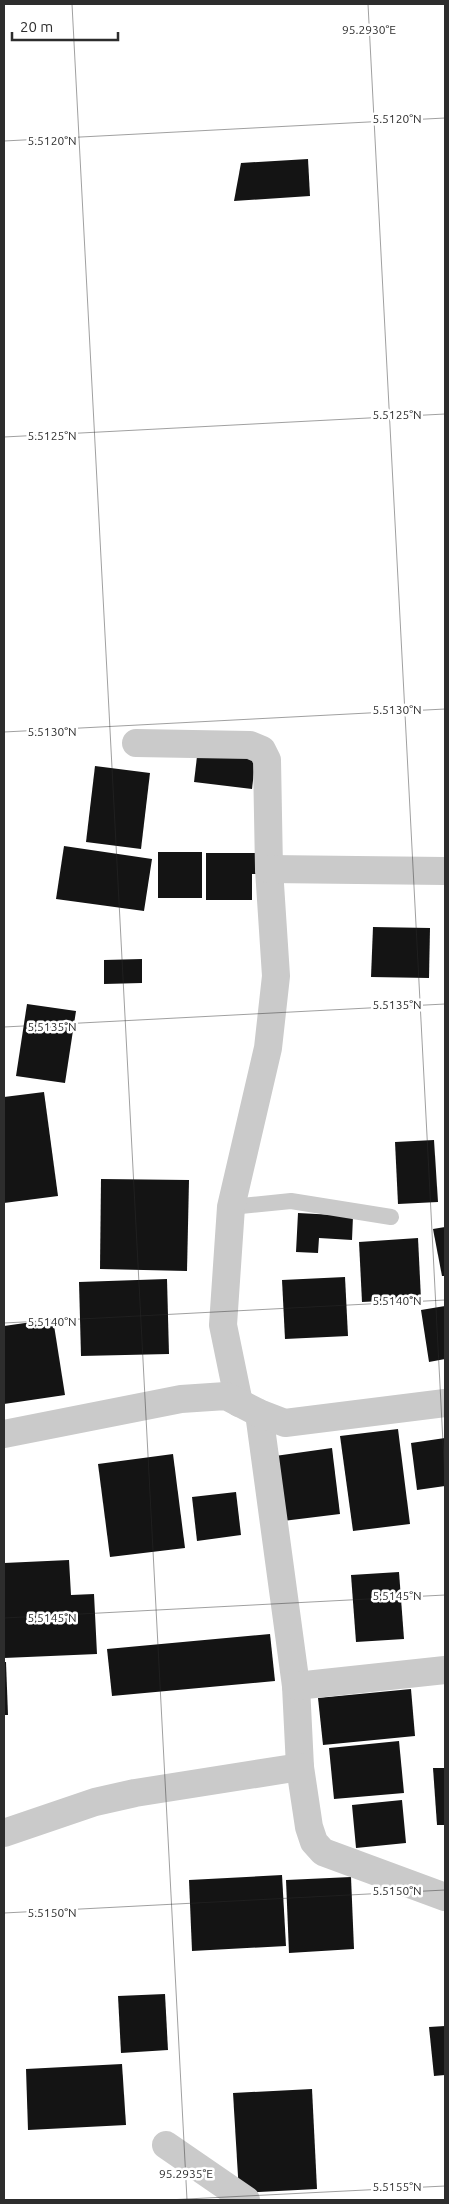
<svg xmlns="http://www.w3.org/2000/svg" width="449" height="2204" font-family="Ubuntu,sans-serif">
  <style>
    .building { fill: #141414 }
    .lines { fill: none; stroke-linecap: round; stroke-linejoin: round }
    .service { stroke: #cacaca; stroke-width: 16 }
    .minor { stroke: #cacaca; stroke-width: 28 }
    .ticks { fill: none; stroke: #2d2d2d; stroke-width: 1; stroke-opacity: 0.45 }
    .ticks-label { font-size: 12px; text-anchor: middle; fill: #2d2d2d; stroke: #fff; stroke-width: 5; stroke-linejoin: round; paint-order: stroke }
  </style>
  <rect width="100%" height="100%" fill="#fff"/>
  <g class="building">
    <path d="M 308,159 L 310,196 L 234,201 L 241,163 Z"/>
    <path d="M 198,748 L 256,755 L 252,789 L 194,782 Z"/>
    <path d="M 95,766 L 150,773 L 141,849 L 86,842 Z"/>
    <path d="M 64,846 L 152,859 L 144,911 L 56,899 Z"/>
    <rect x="158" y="852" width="44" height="46"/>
    <path d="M 206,853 L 257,853 L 257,874 L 252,874 L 252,900 L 206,900 Z"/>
    <path d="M 373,927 L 430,928 L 429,978 L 371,977 Z"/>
    <path d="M 142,959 L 142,983 L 104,984 L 104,960 Z"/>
    <path d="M 27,1004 L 76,1011 L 65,1083 L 16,1076 Z"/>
    <path d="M 44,1092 L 58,1196 L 4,1203 L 4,1097 Z"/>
    <path d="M 434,1140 L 438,1202 L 398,1204 L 395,1142 Z"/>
    <path d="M 101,1179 L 189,1180 L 187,1271 L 100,1269 Z"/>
    <path d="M 298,1213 L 353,1216 L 352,1240 L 319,1238 L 318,1253 L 296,1252 Z"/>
    <path d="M 445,1227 L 445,1276 L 442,1276 L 433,1229 Z"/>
    <path d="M 418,1238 L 421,1299 L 362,1302 L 359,1242 Z"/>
    <path d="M 345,1277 L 348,1336 L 285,1339 L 282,1280 Z"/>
    <path d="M 167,1279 L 169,1354 L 81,1356 L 79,1282 Z"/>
    <path d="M 445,1306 L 445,1359 L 429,1362 L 421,1310 Z"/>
    <path d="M 53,1319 L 65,1395 L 4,1404 L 4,1326 Z"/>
    <path d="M 398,1429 L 410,1524 L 353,1531 L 340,1436 Z"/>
    <path d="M 445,1438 L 445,1486 L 417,1490 L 411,1443 Z"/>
    <path d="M 332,1448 L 340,1514 L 283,1521 L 275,1456 Z"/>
    <path d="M 173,1454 L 185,1548 L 110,1557 L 98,1464 Z"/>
    <path d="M 236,1492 L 241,1535 L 197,1541 L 192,1497 Z"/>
    <path d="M 69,1560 L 71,1595 L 94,1594 L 97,1654 L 4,1658 L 4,1563 Z"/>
    <path d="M 399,1572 L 404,1639 L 356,1642 L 351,1575 Z"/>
    <path d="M 270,1634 L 275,1681 L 112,1696 L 107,1649 Z"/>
    <path d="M 4,1662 L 6,1662 L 8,1715 L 4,1715 Z"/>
    <path d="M 411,1689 L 415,1736 L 323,1745 L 318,1698 Z"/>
    <path d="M 399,1741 L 404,1793 L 334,1799 L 329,1748 Z"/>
    <path d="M 433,1768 L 445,1768 L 445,1825 L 437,1825 Z"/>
    <path d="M 402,1800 L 406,1843 L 356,1848 L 352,1805 Z"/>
    <path d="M 282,1875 L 286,1946 L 192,1951 L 189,1880 Z"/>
    <path d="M 351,1877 L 354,1949 L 289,1953 L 286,1880 Z"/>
    <path d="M 165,1994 L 168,2050 L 121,2053 L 118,1996 Z"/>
    <path d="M 445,2026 L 445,2075 L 434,2076 L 429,2027 Z"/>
    <path d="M 122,2064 L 126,2125 L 28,2130 L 26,2069 Z"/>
    <path d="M 312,2089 L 317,2189 L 239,2193 L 233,2093 Z"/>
  </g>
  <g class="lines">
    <path class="service" d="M 231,1207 L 291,1201 L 391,1217"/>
    <g class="minor">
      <path d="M 136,743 L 250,745 L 262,750 L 267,760 L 269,869 L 276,976 L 268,1048 L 231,1207 L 223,1325 L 239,1403"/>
      <path d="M 269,869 L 445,871"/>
      <path d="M 259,1413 L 296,1686 L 300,1767 L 309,1827 L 314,1842 L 323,1852 L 445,1897"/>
      <path d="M 4,1434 L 181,1399 L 226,1396 L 259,1413 L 285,1423 L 445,1403"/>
      <path d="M 296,1686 L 445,1670"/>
      <path d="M 4,1833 L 95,1802 L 135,1793 L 300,1767"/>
      <path d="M 166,2145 L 246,2200"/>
    </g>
  </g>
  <path class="ticks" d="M 72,4 L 187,2200M 368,4 L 445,1481M 4,141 L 445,118M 4,437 L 445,414M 4,732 L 445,709M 4,1027 L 445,1004M 4,1323 L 445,1300M 4,1618 L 445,1595M 4,1913 L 445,1890M 167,2200 L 445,2186"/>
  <g class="ticks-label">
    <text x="369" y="34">95.2930°E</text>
    <text x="397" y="123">5.5120°N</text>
    <text x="52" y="145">5.5120°N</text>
    <text x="397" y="419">5.5125°N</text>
    <text x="52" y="440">5.5125°N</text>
    <text x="397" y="714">5.5130°N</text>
    <text x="52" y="736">5.5130°N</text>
    <text x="397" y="1009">5.5135°N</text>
    <text x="52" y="1031">5.5135°N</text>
    <text x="397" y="1305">5.5140°N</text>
    <text x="52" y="1326">5.5140°N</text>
    <text x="397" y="1600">5.5145°N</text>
    <text x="52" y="1622">5.5145°N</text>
    <text x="397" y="1895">5.5150°N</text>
    <text x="52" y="1917">5.5150°N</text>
    <text x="186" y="2178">95.2935°E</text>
    <text x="397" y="2191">5.5155°N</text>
  </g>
  <rect width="449" height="2204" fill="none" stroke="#2d2d2d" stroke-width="10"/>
  <path d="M12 32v8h106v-8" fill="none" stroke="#2d2d2d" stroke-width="2.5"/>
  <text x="20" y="32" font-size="15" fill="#2d2d2d" stroke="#ffffff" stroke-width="4" paint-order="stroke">20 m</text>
</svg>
